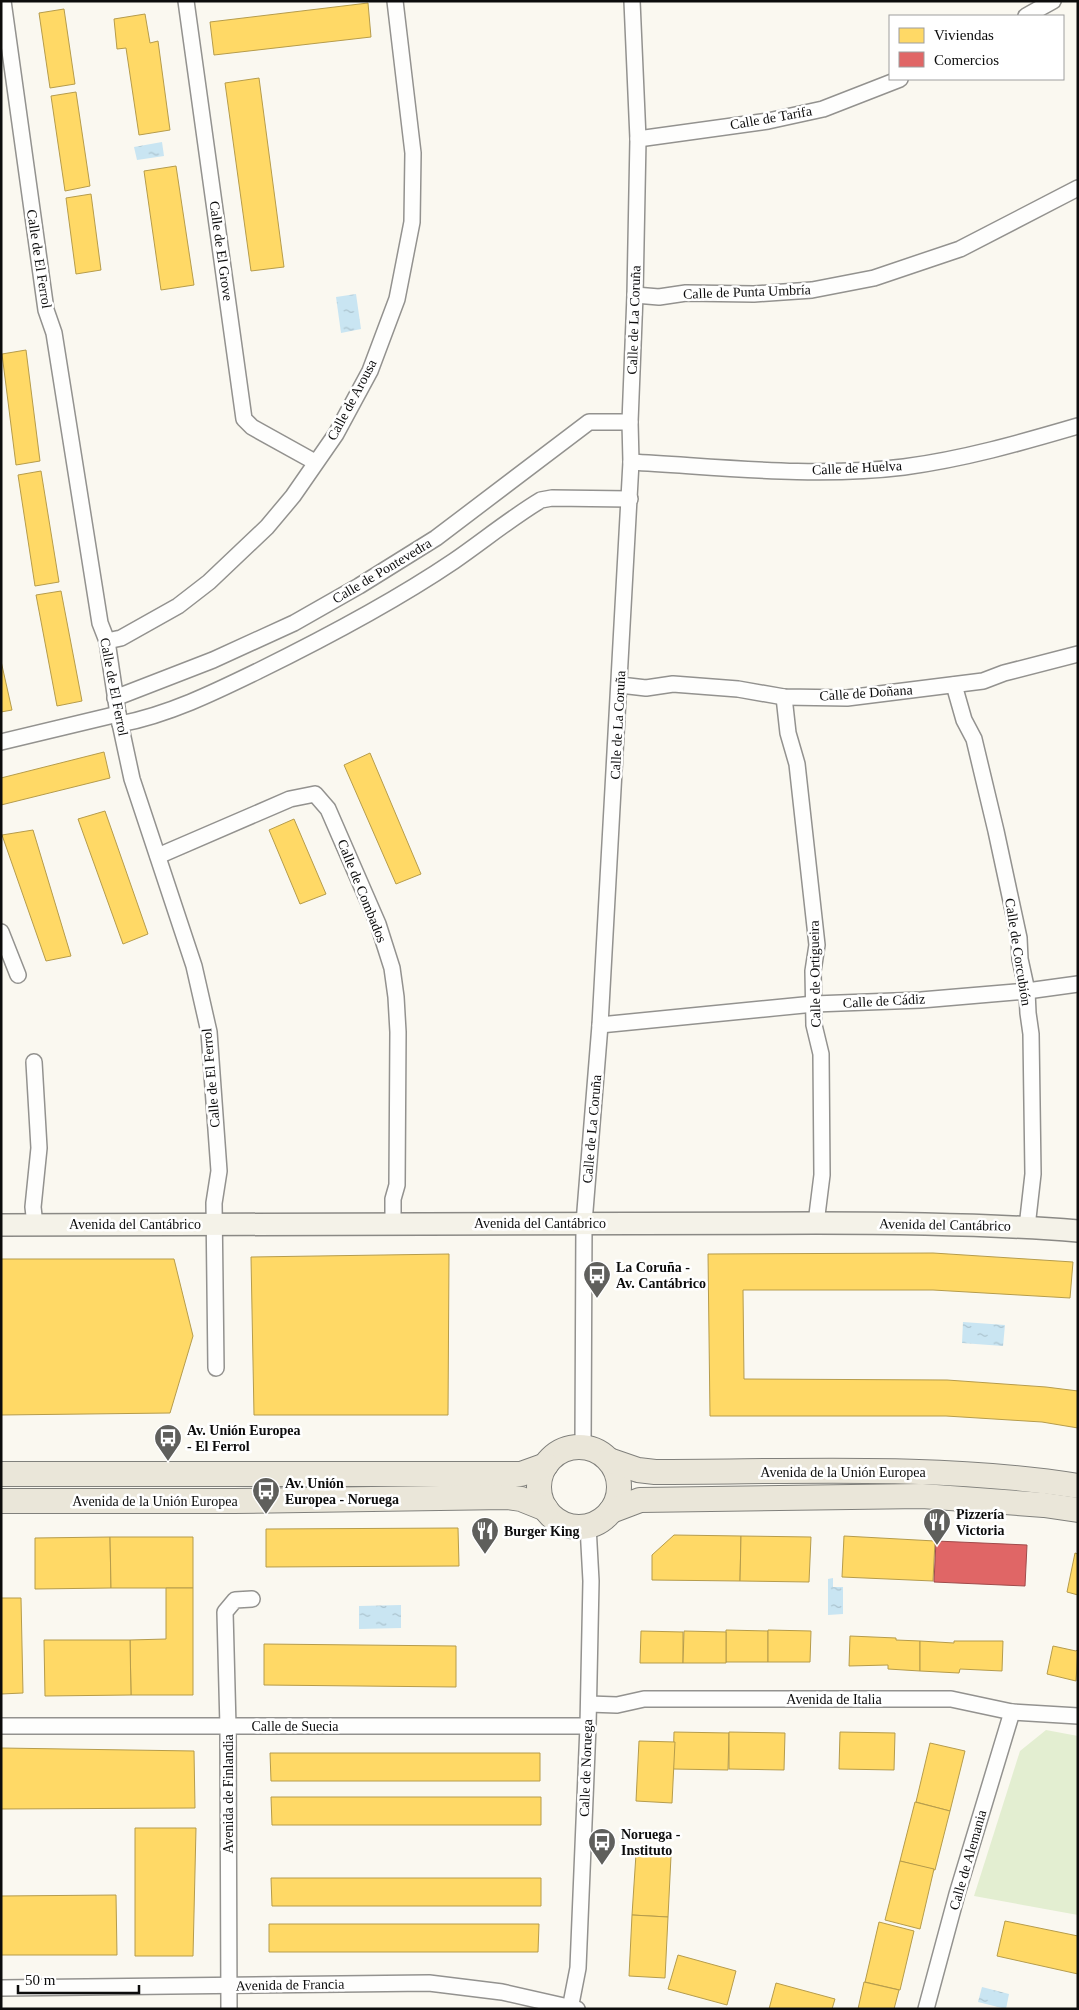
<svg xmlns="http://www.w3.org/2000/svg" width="1079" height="2010" font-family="Georgia,serif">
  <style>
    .park { fill: #e3eed1 }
    .water { fill: url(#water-ripples) }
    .homes { fill: #ffd966; stroke: #b69c4b }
    .shops { fill: #e06666; stroke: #a04b4b }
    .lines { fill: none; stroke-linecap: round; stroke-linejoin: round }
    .street-casing { stroke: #93928f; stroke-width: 18 }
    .secondary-casing { stroke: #8a8985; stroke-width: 24 }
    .primary-casing { stroke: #80807c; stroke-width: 26 }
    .street { stroke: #fefefd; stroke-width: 15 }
    .secondary { stroke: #f4f2e8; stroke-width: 21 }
    .primary { stroke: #eae6d9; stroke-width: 24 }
    .labels { text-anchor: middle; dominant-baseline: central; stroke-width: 5; stroke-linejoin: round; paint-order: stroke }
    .street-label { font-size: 14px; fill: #0c0c0c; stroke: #fff }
    .poi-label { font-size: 14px; font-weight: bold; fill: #0c0c0c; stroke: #fff; text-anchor: start }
  </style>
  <defs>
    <pattern id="water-ripples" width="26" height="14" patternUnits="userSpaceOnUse" patternTransform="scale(1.25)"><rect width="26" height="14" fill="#c9e5f2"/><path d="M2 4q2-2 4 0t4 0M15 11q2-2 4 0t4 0" fill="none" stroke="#abc3ce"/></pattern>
  </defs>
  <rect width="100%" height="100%" fill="#faf8f0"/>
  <path class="park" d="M 1046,1730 L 1078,1736 L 1078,1915 L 974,1896 L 1020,1751 Z"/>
  <g class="water">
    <path d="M 162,142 L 164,156 L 137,160 L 134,147 Z"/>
    <path d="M 356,294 L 361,329 L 341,333 L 336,297 Z"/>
    <path d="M 963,1322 L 1005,1325 L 1003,1346 L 962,1343 Z"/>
    <path d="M 833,1578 L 833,1587 L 843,1587 L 843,1614 L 828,1615 L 828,1579 Z"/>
    <path d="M 401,1605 L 401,1628 L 359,1629 L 359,1606 Z"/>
    <path d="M 982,1987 L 1009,1994 L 1006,2009 L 978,2002 Z"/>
  </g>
  <g class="homes">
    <path d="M 368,3 L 371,37 L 214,55 L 210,22 Z"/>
    <path d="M 64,9 L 75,84 L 50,88 L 39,13 Z"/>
    <path d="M 145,14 L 150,43 L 158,41 L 170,130 L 139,135 L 126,48 L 117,49 L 114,19 Z"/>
    <path d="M 259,78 L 284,267 L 251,271 L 225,83 Z"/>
    <path d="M 76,92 L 90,186 L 65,191 L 51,96 Z"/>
    <path d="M 176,166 L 194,285 L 161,290 L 144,171 Z"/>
    <path d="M 91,194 L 101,270 L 76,274 L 66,198 Z"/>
    <path d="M 26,350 L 40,461 L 16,465 L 2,354 Z"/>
    <path d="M 41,471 L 59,582 L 35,586 L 18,475 Z"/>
    <path d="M 61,591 L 82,701 L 57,706 L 36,595 Z"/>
    <path d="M 1,661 L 12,710 L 1,712 Z"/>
    <path d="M 104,752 L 110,778 L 1,805 L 1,778 Z"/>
    <path d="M 370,753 L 421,874 L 396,884 L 344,765 Z"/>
    <path d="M 105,811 L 148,934 L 123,944 L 78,819 Z"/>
    <path d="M 294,819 L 326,894 L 300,904 L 269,830 Z"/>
    <path d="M 33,830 L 71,956 L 46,961 L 2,835 Z"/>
    <path d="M 933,1253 L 1073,1262 L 1070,1298 L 933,1290 L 743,1290 L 744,1379 L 947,1380 L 1046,1387 L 1078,1391 L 1078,1428 L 1042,1422 L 946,1416 L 710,1416 L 708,1254 Z"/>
    <path d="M 449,1254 L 448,1415 L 254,1415 L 251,1257 Z"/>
    <path d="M 1,1259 L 174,1259 L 193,1336 L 170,1413 L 1,1415 Z"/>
    <path d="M 458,1528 L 459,1566 L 266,1567 L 266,1529 Z"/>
    <path d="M 674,1535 L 741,1536 L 740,1581 L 652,1580 L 652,1555 Z"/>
    <path d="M 741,1536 L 811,1537 L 809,1582 L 740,1581 Z"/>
    <path d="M 844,1536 L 935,1541 L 933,1581 L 842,1577 Z"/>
    <path d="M 110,1537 L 111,1588 L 35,1589 L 35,1538 Z"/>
    <path d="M 110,1537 L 193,1537 L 193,1588 L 111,1588 Z"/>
    <path d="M 1075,1553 L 1078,1554 L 1078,1595 L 1067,1592 Z"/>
    <path d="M 166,1588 L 193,1588 L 193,1695 L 131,1695 L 130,1640 L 166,1639 Z"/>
    <path d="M 1,1598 L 21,1598 L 23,1693 L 1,1694 Z"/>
    <path d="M 726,1630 L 768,1631 L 768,1662 L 726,1662 Z"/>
    <path d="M 768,1630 L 811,1631 L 810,1662 L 768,1662 Z"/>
    <path d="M 641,1631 L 683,1632 L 683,1663 L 640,1663 Z"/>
    <path d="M 684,1631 L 726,1632 L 726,1663 L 683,1663 Z"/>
    <path d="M 850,1636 L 896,1638 L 896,1640 L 920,1641 L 920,1671 L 888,1669 L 888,1665 L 849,1666 Z"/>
    <path d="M 44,1640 L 130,1640 L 131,1695 L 45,1696 Z"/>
    <path d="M 920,1641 L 954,1643 L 954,1641 L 1003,1641 L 1002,1671 L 960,1669 L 959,1673 L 920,1671 Z"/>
    <path d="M 264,1644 L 456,1646 L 456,1687 L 264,1685 Z"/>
    <path d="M 1053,1646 L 1076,1651 L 1078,1649 L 1076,1681 L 1047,1674 Z"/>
    <path d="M 674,1732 L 729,1733 L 728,1770 L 673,1769 Z"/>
    <path d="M 729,1732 L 785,1733 L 784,1770 L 729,1769 Z"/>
    <path d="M 840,1732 L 895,1733 L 894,1770 L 839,1769 Z"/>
    <path d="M 639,1741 L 675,1742 L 672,1803 L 636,1801 Z"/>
    <path d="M 930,1743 L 965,1751 L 950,1811 L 916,1802 Z"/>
    <path d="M 1,1748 L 194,1751 L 195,1808 L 1,1809 Z"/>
    <path d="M 270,1753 L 540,1753 L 540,1781 L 271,1781 Z"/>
    <path d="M 271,1797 L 541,1797 L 541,1825 L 272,1825 Z"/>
    <path d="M 915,1802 L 950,1811 L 935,1870 L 900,1861 Z"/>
    <path d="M 135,1828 L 196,1828 L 193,1956 L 135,1956 Z"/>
    <path d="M 636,1854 L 671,1856 L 668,1917 L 632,1915 Z"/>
    <path d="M 900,1861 L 934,1869 L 920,1929 L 885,1920 Z"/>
    <path d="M 271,1878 L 541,1878 L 541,1906 L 272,1906 Z"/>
    <path d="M 116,1895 L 117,1955 L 1,1955 L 1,1896 Z"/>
    <path d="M 632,1915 L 668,1917 L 665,1978 L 629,1976 Z"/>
    <path d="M 1005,1921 L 1078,1936 L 1078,1974 L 997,1956 Z"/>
    <path d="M 879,1922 L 914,1931 L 900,1990 L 865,1982 Z"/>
    <path d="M 269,1924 L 539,1924 L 538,1952 L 269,1952 Z"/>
    <path d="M 678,1955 L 736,1971 L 727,2005 L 668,1989 Z"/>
    <path d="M 864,1982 L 899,1990 L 894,2009 L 858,2009 Z"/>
    <path d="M 776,1983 L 835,1999 L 832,2009 L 769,2009 Z"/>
  </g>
  <path class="shops" d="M 936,1541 L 1027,1545 L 1025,1586 L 934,1582 Z"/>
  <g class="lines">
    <defs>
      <g id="street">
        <path d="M 3,1 L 46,310 L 54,333 L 100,623 L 107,641 L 118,714 L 132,779 L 194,966 L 209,1032 L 219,1171 L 214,1203 L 216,1368"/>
        <path d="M 186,1 L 244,419 L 252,427 L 315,462"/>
        <path d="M 1026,16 L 1053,1"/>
        <path d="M 638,139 L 768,121 L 823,109 L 900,79"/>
        <path d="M 635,295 L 659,297 L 686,293 L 754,294 L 812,290 L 874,278 L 960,249 L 1078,188"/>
        <path d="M 631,462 C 722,467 814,478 904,467 C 964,459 1020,443 1078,426"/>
        <path d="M 107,641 L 121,638 L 178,606 L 209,582 L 267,527 L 293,496 L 336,434 L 370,371 L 397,299 L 412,222 L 413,153 L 395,1"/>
        <path d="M 620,685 L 646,688 L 673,684 L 738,689 L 784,697 L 847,698 L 983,681 L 1004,673 L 1078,654"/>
        <path d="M 954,685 L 964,720 L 974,739 L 996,831 L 1019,938 L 1020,959 L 1027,991 L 1028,1013 L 1031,1034 L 1033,1174 L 1027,1227"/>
        <path d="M 784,697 L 788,733 L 797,764 L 817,945 L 813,971 L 814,1025 L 821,1054 L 822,1175 L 816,1223"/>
        <path d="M 115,698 L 213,660 L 294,623 L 359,586 L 436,538 L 589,422 L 630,422"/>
        <path d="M 120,724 C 168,715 215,692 258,671 C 325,638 392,603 454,561 C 483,541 511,518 541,500 L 552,498 L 630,499"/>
        <path d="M 1,742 L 118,714"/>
        <path d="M 158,856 L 290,799 L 315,794 L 328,809 L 378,924 L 392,968 L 396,997 L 398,1032 L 397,1185 L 393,1199 L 393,1223"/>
        <path d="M 1,932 L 18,975"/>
        <path d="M 600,1025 L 814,1004 L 921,1000 L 1027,991 L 1078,984"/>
        <path d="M 34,1062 L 39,1148 L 33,1207 L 35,1225"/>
        <path d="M 583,1447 L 584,1223 L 600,1025 L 631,462 L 630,422 L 635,295 L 638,139 L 632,1"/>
        <path d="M 589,1704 L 617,1705 L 644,1699 L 951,1699 L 1012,1712 L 1078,1716"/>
        <path d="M 1,1726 L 588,1726"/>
        <path d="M 1,1988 L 429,1983 L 502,1992 L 577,2009"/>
        <path d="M 229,2009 L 228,1727 L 225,1612 L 235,1600 L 252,1599"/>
        <path d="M 570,2009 L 578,1968 L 588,1726 L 591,1581 L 588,1526"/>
        <path d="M 926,2009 L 957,1894 L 1012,1712"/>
      </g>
      <path id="secondary" d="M 1,1225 L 816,1223 C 904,1223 991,1224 1078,1231"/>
      <g id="primary">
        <circle cx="579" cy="1487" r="40"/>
        <path d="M 609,1460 L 638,1470 L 655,1472 C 796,1472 939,1464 1078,1486"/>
        <path d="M 1,1474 L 521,1474 L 546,1465"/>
        <path d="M 1,1501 L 234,1501 L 507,1497 L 521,1499 L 546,1509"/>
        <path d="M 611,1511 L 640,1500 L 922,1496 L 1044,1505 L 1078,1510"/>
      </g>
    </defs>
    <use href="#street" class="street-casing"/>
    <use href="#secondary" class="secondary-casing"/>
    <use href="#primary" class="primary-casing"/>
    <use href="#street" class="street"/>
    <use href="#secondary" class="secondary"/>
    <use href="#primary" class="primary"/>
  </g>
  <defs>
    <symbol id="bus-pin" viewBox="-11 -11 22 30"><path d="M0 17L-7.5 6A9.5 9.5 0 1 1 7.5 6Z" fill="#5f5f5c" stroke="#fff"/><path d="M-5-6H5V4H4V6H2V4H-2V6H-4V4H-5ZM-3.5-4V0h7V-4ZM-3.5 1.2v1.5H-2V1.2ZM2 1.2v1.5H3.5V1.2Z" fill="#fff"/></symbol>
    <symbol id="restaurant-pin" viewBox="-11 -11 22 30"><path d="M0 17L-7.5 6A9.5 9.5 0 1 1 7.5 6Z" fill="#5f5f5c" stroke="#fff"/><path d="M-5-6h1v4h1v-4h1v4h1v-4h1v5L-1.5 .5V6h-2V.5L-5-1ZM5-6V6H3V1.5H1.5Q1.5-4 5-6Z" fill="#fff"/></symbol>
  </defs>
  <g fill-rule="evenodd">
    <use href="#bus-pin" x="581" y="1259" width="32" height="43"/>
    <use href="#bus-pin" x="152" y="1422" width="32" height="43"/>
    <use href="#bus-pin" x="250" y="1475" width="32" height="43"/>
    <use href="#restaurant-pin" x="921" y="1506" width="32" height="43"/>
    <use href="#restaurant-pin" x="469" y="1515" width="32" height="43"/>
    <use href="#bus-pin" x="586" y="1826" width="32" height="43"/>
  </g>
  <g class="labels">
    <g class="street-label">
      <text transform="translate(771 118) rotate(-10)">Calle de Tarifa</text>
      <text transform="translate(221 251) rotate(82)">Calle de El Grove</text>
      <text transform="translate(39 259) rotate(81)">Calle de El Ferrol</text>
      <text transform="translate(747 292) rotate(-2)">Calle de Punta Umbría</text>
      <text transform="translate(634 320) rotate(-88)">Calle de La Coruña</text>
      <text transform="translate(352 400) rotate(-62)">Calle de Arousa</text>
      <text transform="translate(857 468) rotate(-3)">Calle de Huelva</text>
      <text transform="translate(382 571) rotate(-31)">Calle de Pontevedra</text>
      <text transform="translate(114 687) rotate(79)">Calle de El Ferrol</text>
      <text transform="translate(866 693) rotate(-4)">Calle de Doñana</text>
      <text transform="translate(618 725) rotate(-87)">Calle de La Coruña</text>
      <text transform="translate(362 891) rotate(68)">Calle de Combados</text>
      <text transform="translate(1018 952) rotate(81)">Calle de Corcubión</text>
      <text transform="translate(815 974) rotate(-91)">Calle de Ortigueira</text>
      <text transform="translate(884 1001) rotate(-3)">Calle de Cádiz</text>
      <text transform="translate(211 1078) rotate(-95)">Calle de El Ferrol</text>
      <text transform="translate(592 1129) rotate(-85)">Calle de La Coruña</text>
      <text x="540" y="1223">Avenida del Cantábrico</text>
      <text x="135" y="1224">Avenida del Cantábrico</text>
      <text transform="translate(945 1225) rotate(1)">Avenida del Cantábrico</text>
      <text x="843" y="1472">Avenida de la Unión Europea</text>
      <text x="155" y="1501">Avenida de la Unión Europea</text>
      <text x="834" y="1699">Avenida de Italia</text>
      <text x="295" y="1726">Calle de Suecia</text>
      <text transform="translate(586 1768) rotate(-88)">Calle de Noruega</text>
      <text transform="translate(228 1794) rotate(-90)">Avenida de Finlandia</text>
      <text transform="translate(968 1860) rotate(-74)">Calle de Alemania</text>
      <text transform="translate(290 1985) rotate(-1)">Avenida de Francia</text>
    </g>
    <g class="poi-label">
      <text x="616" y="1267">La Coruña -<tspan x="616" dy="16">Av. Cantábrico</tspan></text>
      <text x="187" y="1430">Av. Unión Europea<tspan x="187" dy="16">- El Ferrol</tspan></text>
      <text x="285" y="1483">Av. Unión<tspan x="285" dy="16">Europea - Noruega</tspan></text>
      <text x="956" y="1514">Pizzería<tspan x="956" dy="16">Victoria</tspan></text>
      <text x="504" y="1531">Burger King</text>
      <text x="621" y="1834">Noruega -<tspan x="621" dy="16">Instituto</tspan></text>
    </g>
  </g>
  <rect width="1079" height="2010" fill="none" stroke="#0c0c0c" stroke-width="5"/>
  <rect x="889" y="15" width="175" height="65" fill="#ffffff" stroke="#9e9e9e"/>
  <rect x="899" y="28" width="25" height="15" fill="#ffd966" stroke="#9e9e9e"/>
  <text x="934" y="40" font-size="15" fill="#0c0c0c">Viviendas</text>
  <rect x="899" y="52" width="25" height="15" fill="#e06666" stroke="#9e9e9e"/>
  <text x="934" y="65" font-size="15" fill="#0c0c0c">Comercios</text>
  <path d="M18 1985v8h121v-8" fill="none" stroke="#0c0c0c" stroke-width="2.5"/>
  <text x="25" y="1985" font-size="15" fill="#0c0c0c" stroke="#ffffff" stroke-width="4" paint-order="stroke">50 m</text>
</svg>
